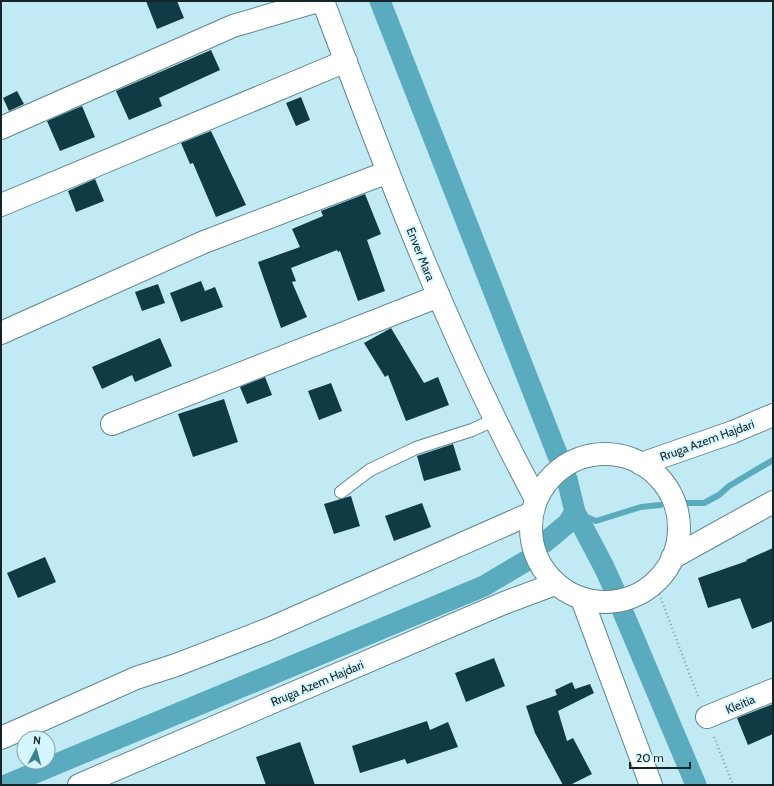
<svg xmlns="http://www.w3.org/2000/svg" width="774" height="786" font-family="Cabin,sans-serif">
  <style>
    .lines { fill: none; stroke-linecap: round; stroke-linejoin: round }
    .stream { stroke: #5babbe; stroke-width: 6 }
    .canal { stroke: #5babbe; stroke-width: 21 }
    .building { fill: #0e3b44 }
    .lane-casing { stroke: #608790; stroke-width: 14 }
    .street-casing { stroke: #608790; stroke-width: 24 }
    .secondary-casing { stroke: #608790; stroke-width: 24 }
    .path { stroke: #84a4ad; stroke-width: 2.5; stroke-dasharray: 1 3; stroke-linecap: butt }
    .lane { stroke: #fff; stroke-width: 12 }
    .street { stroke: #fff; stroke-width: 22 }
    .secondary { stroke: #fff; stroke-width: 22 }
    .labels { text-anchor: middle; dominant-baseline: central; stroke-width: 4; stroke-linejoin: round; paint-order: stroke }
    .street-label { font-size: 12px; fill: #152529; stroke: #d5f6fe }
  </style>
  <rect width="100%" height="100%" fill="#c1eaf5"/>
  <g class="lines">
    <g class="stream">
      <path d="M 682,503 L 704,503 L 719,495 L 729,486 L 773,460"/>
      <path d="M 575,512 L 596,521 L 641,507 L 660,505"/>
    </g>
    <g class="canal">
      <path d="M 380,1 L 558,456"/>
      <path d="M 567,479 L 575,512 L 604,567 L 614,589"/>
      <path d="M 544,543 L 568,523 L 575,512"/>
      <path d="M 623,612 L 696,785"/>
      <path d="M 6,785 L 484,586 L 526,561"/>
    </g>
  </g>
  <g class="building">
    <path d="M 146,1 L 177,1 L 184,18 L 157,29 Z"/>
    <path d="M 211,50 L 220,70 L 159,98 L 162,106 L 129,120 L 116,91 Z"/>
    <path d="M 17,91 L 24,104 L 9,111 L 3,98 Z"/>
    <path d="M 301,97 L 310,120 L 296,126 L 286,103 Z"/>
    <path d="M 82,106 L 95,137 L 60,151 L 47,121 Z"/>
    <path d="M 211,131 L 246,205 L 216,217 L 193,163 L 190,164 L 181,143 Z"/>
    <path d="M 95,179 L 104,201 L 76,212 L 68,191 Z"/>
    <path d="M 365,194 L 381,234 L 367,240 L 385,291 L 358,301 L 340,251 L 338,252 L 337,250 L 291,268 L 296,281 L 292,282 L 307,317 L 281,328 L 258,262 L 300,247 L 292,229 L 323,216 L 321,211 Z"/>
    <path d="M 201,281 L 205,291 L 215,287 L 223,307 L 181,322 L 170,293 Z"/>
    <path d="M 158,284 L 165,303 L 142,311 L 135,292 Z"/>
    <path d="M 391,328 L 424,383 L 438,377 L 449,405 L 406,421 L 388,375 L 385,377 L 364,343 Z"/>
    <path d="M 160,338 L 172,366 L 135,382 L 132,375 L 102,389 L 92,367 Z"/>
    <path d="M 265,377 L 272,395 L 247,404 L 240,387 Z"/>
    <path d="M 331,383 L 342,411 L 319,420 L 308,391 Z"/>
    <path d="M 224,399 L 238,442 L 193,457 L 178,414 Z"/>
    <path d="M 453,444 L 461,470 L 424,481 L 417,456 Z"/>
    <path d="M 351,496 L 360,526 L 334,534 L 324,504 Z"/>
    <path d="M 422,503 L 431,527 L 394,541 L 385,516 Z"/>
    <path d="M 773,548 L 773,621 L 752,629 L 740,598 L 708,608 L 698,578 L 747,561 L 746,560 Z"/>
    <path d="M 45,557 L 56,582 L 18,598 L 7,573 Z"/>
    <path d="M 494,658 L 505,686 L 466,702 L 455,673 Z"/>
    <path d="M 572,682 L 575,689 L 590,684 L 594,693 L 558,711 L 567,741 L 573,738 L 592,774 L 570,785 L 563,785 L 535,733 L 526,706 L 557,695 L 555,690 Z"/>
    <path d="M 773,704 L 773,734 L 748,745 L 737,718 Z"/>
    <path d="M 427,721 L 430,730 L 448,722 L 458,747 L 407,764 L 405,759 L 360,773 L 352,746 Z"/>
    <path d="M 300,742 L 315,785 L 266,785 L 256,757 Z"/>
  </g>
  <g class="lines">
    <defs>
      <path id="lane" d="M 341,492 L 370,470 L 416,448 L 472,430 L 496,419"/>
      <g id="street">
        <path d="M 323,1 C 386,170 450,340 536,499"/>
        <path d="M 1,128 L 233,26 L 318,1"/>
        <path d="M 1,205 L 346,61"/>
        <path d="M 1,333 L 204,242 L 388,172"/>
        <path d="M 112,424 L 439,296"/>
        <path d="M 641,464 L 733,432 L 773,415"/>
        <path d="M 672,558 L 773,502"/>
        <path d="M 707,717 L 773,690"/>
        <path d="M 1,738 L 136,678 L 176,665 L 269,629 L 532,513"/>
      </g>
      <g id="secondary">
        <circle cx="605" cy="528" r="74"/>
        <path d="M 582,599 L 651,785"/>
        <path d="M 79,785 L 504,603 L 555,584"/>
      </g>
    </defs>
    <use href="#lane" class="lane-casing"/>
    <use href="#street" class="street-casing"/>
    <use href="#secondary" class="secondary-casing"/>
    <g class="path">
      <path d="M 655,583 L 699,699"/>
      <path d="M 714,737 L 733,785"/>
    </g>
    <use href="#lane" class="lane"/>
    <use href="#street" class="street"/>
    <use href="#secondary" class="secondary"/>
  </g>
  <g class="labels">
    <g class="street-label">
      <text transform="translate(421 254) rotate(68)">Enver Mara</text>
      <text transform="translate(707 440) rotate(-20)">Rruga Azem Hajdari</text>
      <text transform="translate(317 683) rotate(-23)">Rruga Azem Hajdari</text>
      <text transform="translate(740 704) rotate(-23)">Kleitia</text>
    </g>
  </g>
  <rect width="774" height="786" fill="none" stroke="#152529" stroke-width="4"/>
  <g transform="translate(36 750) rotate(6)"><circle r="19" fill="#d5f6fe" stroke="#88a2a9"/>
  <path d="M0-3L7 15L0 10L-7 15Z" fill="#3c7f8f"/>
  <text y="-6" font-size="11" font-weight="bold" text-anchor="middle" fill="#152529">N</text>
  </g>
  <path d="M630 762v6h60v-6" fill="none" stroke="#152529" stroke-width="2"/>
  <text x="636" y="762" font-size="12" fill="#152529" stroke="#d5f6fe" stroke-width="3" paint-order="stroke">20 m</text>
</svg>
